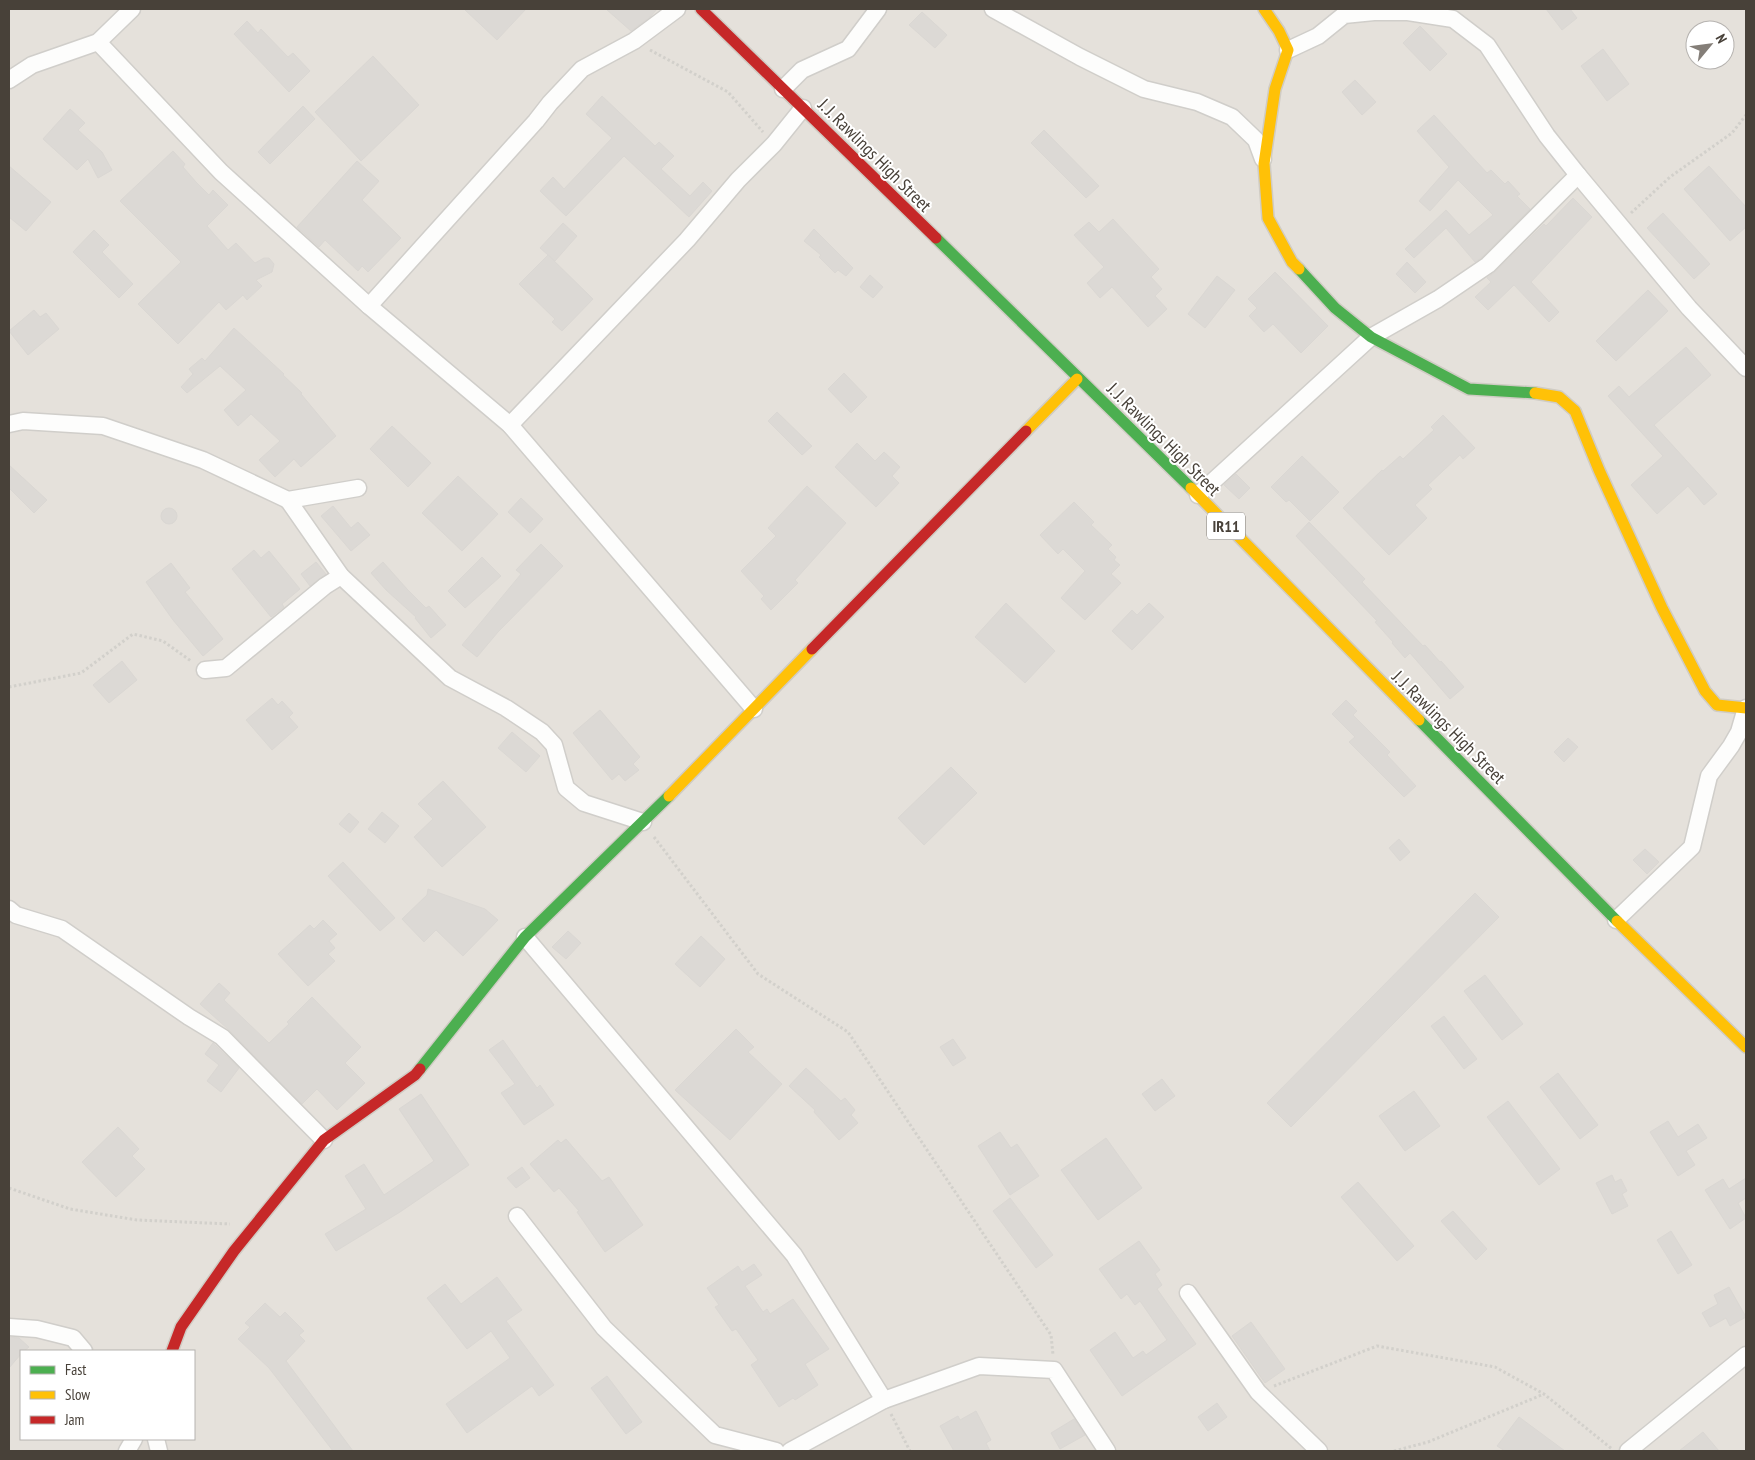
<svg xmlns="http://www.w3.org/2000/svg" width="1755" height="1460" font-family="'PT Sans Narrow',sans-serif">
  <style>
    .residential { fill: #e5e1db; fill-rule: evenodd }
    .building { fill: #dcd9d5; stroke: #dad7d3 }
    .lines { fill: none; stroke-linecap: round; stroke-linejoin: round }
    .street-casing { stroke: #d0ceca; stroke-width: 19 }
    .fast-casing { stroke: #d0ccc4; stroke-width: 14 }
    .slow-casing { stroke: #d0ccc4; stroke-width: 14 }
    .jam-casing { stroke: #d0ccc4; stroke-width: 14 }
    .path { stroke: #d2d0cb; stroke-width: 3; stroke-dasharray: 2.5 2.5; stroke-linecap: butt }
    .street { stroke: #fdfdfc; stroke-width: 16 }
    .fast { stroke: #4caf50; stroke-width: 11 }
    .slow { stroke: #ffc107; stroke-width: 11 }
    .jam { stroke: #c62828; stroke-width: 11 }
    .labels { text-anchor: middle; dominant-baseline: central; stroke-width: 4; stroke-linejoin: round; paint-order: stroke }
    .shield { fill: #fff; stroke: #7f7a74; stroke-width: 1 }
    .shield-label { font-size: 16px; font-weight: bold; fill: #484139 }
    .street-label { font-size: 18px; fill: #484139; stroke: #fff }
  </style>
  <rect width="100%" height="100%" fill="#f2f0ed"/>
  <path class="residential" d="M 9,9 L 1746,9 L 1746,1451 L 9,1451 ZM 1695,30 L 1725,30 L 1725,60 L 1695,60 ZM 21,1351 L 194,1351 L 194,1439 L 21,1439 Z"/>
  <g class="building">
    <path d="M 464,9 L 526,9 L 497,40 Z"/>
    <path d="M 606,9 L 657,9 L 650,17 L 631,31 Z"/>
    <path d="M 1546,9 L 1570,9 L 1577,18 L 1562,30 Z"/>
    <path d="M 922,12 L 947,35 L 935,48 L 909,25 Z"/>
    <path d="M 247,21 L 258,33 L 261,29 L 288,57 L 293,53 L 310,71 L 289,92 L 234,34 Z"/>
    <path d="M 1420,26 L 1447,54 L 1430,71 L 1403,43 Z"/>
    <path d="M 1603,49 L 1629,84 L 1607,101 L 1581,66 Z"/>
    <path d="M 373,56 L 419,105 L 361,161 L 315,112 Z"/>
    <path d="M 1355,80 L 1376,102 L 1362,115 L 1342,92 Z"/>
    <path d="M 602,96 L 655,146 L 659,142 L 674,156 L 661,169 L 690,196 L 703,182 L 712,191 L 689,217 L 624,156 L 566,216 L 540,191 L 553,177 L 564,189 L 612,138 L 586,114 Z"/>
    <path d="M 303,106 L 315,119 L 270,164 L 258,152 Z"/>
    <path d="M 70,109 L 85,123 L 78,130 L 102,152 L 112,170 L 98,178 L 88,159 L 77,170 L 43,139 Z"/>
    <path d="M 1434,115 L 1487,173 L 1491,170 L 1505,184 L 1508,181 L 1520,194 L 1517,196 L 1530,209 L 1482,257 L 1475,262 L 1446,228 L 1414,258 L 1405,249 L 1446,210 L 1469,235 L 1493,215 L 1458,180 L 1430,211 L 1419,201 L 1449,167 L 1417,131 Z"/>
    <path d="M 1044,130 L 1099,186 L 1086,198 L 1031,143 Z"/>
    <path d="M 173,151 L 185,164 L 183,167 L 196,182 L 209,195 L 213,190 L 228,205 L 207,226 L 228,250 L 236,243 L 255,263 L 264,258 L 269,258 L 274,264 L 272,272 L 256,280 L 262,286 L 247,300 L 243,295 L 226,310 L 219,302 L 178,344 L 138,304 L 181,262 L 120,201 Z"/>
    <path d="M 357,161 L 379,181 L 362,200 L 401,238 L 368,272 L 362,266 L 358,271 L 325,240 L 319,247 L 297,227 Z"/>
    <path d="M 9,166 L 51,202 L 26,231 L 9,217 Z"/>
    <path d="M 1709,166 L 1746,207 L 1746,227 L 1730,241 L 1684,189 Z"/>
    <path d="M 1573,198 L 1592,217 L 1531,282 L 1559,312 L 1549,322 L 1514,285 L 1488,310 L 1475,297 L 1491,282 L 1487,278 L 1495,272 L 1544,224 L 1546,226 Z"/>
    <path d="M 1663,213 L 1710,264 L 1694,279 L 1647,228 Z"/>
    <path d="M 1113,219 L 1159,269 L 1151,277 L 1162,289 L 1155,296 L 1167,309 L 1148,327 L 1112,287 L 1100,298 L 1087,283 L 1104,267 L 1074,235 L 1089,222 L 1099,232 Z"/>
    <path d="M 563,223 L 577,236 L 555,261 L 540,248 Z"/>
    <path d="M 814,229 L 853,268 L 846,276 L 838,270 L 835,273 L 819,257 L 821,255 L 804,241 Z"/>
    <path d="M 94,230 L 109,245 L 102,252 L 133,284 L 119,298 L 73,252 Z"/>
    <path d="M 548,255 L 593,299 L 562,331 L 552,322 L 555,319 L 519,284 Z"/>
    <path d="M 1407,262 L 1426,282 L 1415,293 L 1396,274 Z"/>
    <path d="M 1275,272 L 1328,326 L 1301,353 L 1273,324 L 1264,332 L 1249,316 L 1257,308 L 1248,299 Z"/>
    <path d="M 870,275 L 883,287 L 873,298 L 860,287 Z"/>
    <path d="M 1217,276 L 1235,290 L 1205,328 L 1188,314 Z"/>
    <path d="M 1648,290 L 1668,311 L 1616,361 L 1596,341 Z"/>
    <path d="M 34,310 L 40,317 L 46,313 L 59,329 L 28,355 L 9,331 Z"/>
    <path d="M 234,328 L 284,374 L 283,375 L 302,393 L 301,394 L 336,436 L 301,467 L 294,459 L 275,477 L 259,460 L 280,441 L 251,414 L 238,426 L 224,410 L 246,390 L 220,366 L 187,393 L 181,387 L 193,374 L 189,369 L 202,358 L 205,361 Z"/>
    <path d="M 1686,347 L 1711,375 L 1654,425 L 1717,494 L 1704,505 L 1688,486 L 1657,514 L 1631,485 L 1663,456 L 1608,396 L 1619,386 L 1629,397 Z"/>
    <path d="M 844,373 L 867,397 L 851,413 L 828,389 Z"/>
    <path d="M 777,412 L 812,446 L 802,455 L 768,421 Z"/>
    <path d="M 1443,415 L 1475,448 L 1463,459 L 1460,455 L 1428,485 L 1432,489 L 1415,505 L 1427,518 L 1389,555 L 1343,508 L 1382,470 L 1383,471 L 1400,456 L 1403,459 L 1434,430 L 1431,427 Z"/>
    <path d="M 392,426 L 431,463 L 408,487 L 370,449 Z"/>
    <path d="M 857,443 L 875,461 L 884,452 L 900,467 L 892,476 L 899,483 L 876,507 L 835,467 Z"/>
    <path d="M 1302,456 L 1339,492 L 1310,521 L 1289,500 L 1286,502 L 1271,487 Z"/>
    <path d="M 9,465 L 47,500 L 34,513 L 9,488 Z"/>
    <path d="M 1236,474 L 1250,488 L 1239,499 L 1224,485 Z"/>
    <path d="M 458,476 L 498,514 L 462,551 L 422,513 Z"/>
    <path d="M 807,486 L 846,523 L 795,580 L 798,583 L 771,610 L 761,599 L 764,596 L 741,571 L 776,536 L 768,528 Z"/>
    <path d="M 521,498 L 543,519 L 530,533 L 508,512 Z"/>
    <path d="M 1074,502 L 1094,522 L 1091,525 L 1112,545 L 1108,549 L 1116,557 L 1114,560 L 1120,565 L 1111,574 L 1121,583 L 1085,620 L 1061,598 L 1085,571 L 1063,549 L 1058,554 L 1040,535 Z"/>
    <path d="M 333,506 L 351,528 L 358,522 L 370,535 L 351,551 L 321,516 Z"/>
    <circle cx="169" cy="516" r="8"/>
    <path d="M 1309,522 L 1365,579 L 1362,582 L 1423,646 L 1425,645 L 1440,662 L 1441,661 L 1464,687 L 1450,699 L 1410,653 L 1405,658 L 1392,643 L 1393,642 L 1375,622 L 1377,621 L 1296,536 Z"/>
    <path d="M 541,544 L 563,566 L 498,632 L 477,657 L 462,645 L 521,574 L 516,570 Z"/>
    <path d="M 254,550 L 261,558 L 269,551 L 300,589 L 282,604 L 284,607 L 271,617 L 232,569 Z"/>
    <path d="M 482,557 L 501,576 L 465,608 L 448,591 Z"/>
    <path d="M 316,562 L 326,574 L 310,586 L 301,574 Z"/>
    <path d="M 383,562 L 407,589 L 426,608 L 429,606 L 446,625 L 431,638 L 415,618 L 416,617 L 386,590 L 371,573 Z"/>
    <path d="M 171,563 L 190,588 L 185,592 L 223,639 L 203,656 L 173,620 L 146,582 Z"/>
    <path d="M 1006,603 L 1055,651 L 1025,683 L 975,637 Z"/>
    <path d="M 1149,603 L 1164,617 L 1132,650 L 1112,631 L 1132,610 L 1137,615 Z"/>
    <path d="M 122,661 L 137,680 L 109,703 L 93,685 Z"/>
    <path d="M 272,698 L 278,705 L 282,701 L 293,713 L 289,717 L 298,727 L 272,750 L 246,720 Z"/>
    <path d="M 1346,700 L 1357,711 L 1353,715 L 1390,752 L 1387,755 L 1416,786 L 1404,797 L 1349,742 L 1355,737 L 1332,714 Z"/>
    <path d="M 600,710 L 640,757 L 633,764 L 639,770 L 625,781 L 619,774 L 612,780 L 573,733 Z"/>
    <path d="M 512,732 L 540,756 L 526,772 L 498,748 Z"/>
    <path d="M 1568,738 L 1578,747 L 1564,762 L 1554,752 Z"/>
    <path d="M 951,767 L 977,793 L 924,845 L 898,818 Z"/>
    <path d="M 443,781 L 486,827 L 442,867 L 414,837 L 433,819 L 418,804 Z"/>
    <path d="M 382,812 L 399,826 L 385,843 L 368,829 Z"/>
    <path d="M 349,813 L 359,822 L 350,833 L 339,824 Z"/>
    <path d="M 1399,839 L 1410,852 L 1400,861 L 1389,848 Z"/>
    <path d="M 1645,849 L 1659,862 L 1647,874 L 1633,860 Z"/>
    <path d="M 343,862 L 395,918 L 380,931 L 328,876 Z"/>
    <path d="M 428,889 L 485,909 L 498,920 L 463,956 L 436,930 L 424,942 L 402,919 L 427,895 Z"/>
    <path d="M 1475,893 L 1499,917 L 1291,1127 L 1267,1103 Z"/>
    <path d="M 323,920 L 337,934 L 329,941 L 335,948 L 328,954 L 335,961 L 308,986 L 278,954 L 310,925 L 314,929 Z"/>
    <path d="M 568,931 L 581,943 L 566,959 L 552,947 Z"/>
    <path d="M 701,936 L 725,959 L 700,987 L 675,964 Z"/>
    <path d="M 1485,975 L 1523,1024 L 1502,1040 L 1464,991 Z"/>
    <path d="M 219,983 L 230,993 L 224,1000 L 269,1043 L 289,1024 L 287,1022 L 312,997 L 361,1047 L 345,1063 L 365,1083 L 337,1110 L 317,1089 L 302,1104 L 229,1030 L 200,1004 Z"/>
    <path d="M 1444,1016 L 1477,1059 L 1464,1069 L 1431,1026 Z"/>
    <path d="M 736,1029 L 754,1047 L 748,1052 L 782,1084 L 730,1140 L 675,1090 Z"/>
    <path d="M 953,1039 L 966,1058 L 953,1066 L 940,1047 Z"/>
    <path d="M 503,1040 L 537,1088 L 540,1085 L 554,1105 L 524,1125 L 501,1093 L 515,1084 L 489,1050 Z"/>
    <path d="M 213,1043 L 239,1068 L 221,1092 L 207,1081 L 219,1065 L 205,1054 Z"/>
    <path d="M 806,1068 L 841,1101 L 845,1098 L 855,1110 L 851,1115 L 858,1123 L 839,1140 L 814,1112 L 815,1110 L 789,1086 Z"/>
    <path d="M 1558,1073 L 1598,1125 L 1580,1139 L 1540,1087 Z"/>
    <path d="M 1162,1079 L 1175,1096 L 1155,1111 L 1142,1094 Z"/>
    <path d="M 1414,1091 L 1440,1126 L 1405,1151 L 1379,1116 Z"/>
    <path d="M 421,1094 L 469,1165 L 400,1212 L 336,1251 L 325,1234 L 366,1209 L 345,1176 L 364,1164 L 384,1195 L 434,1161 L 399,1109 Z"/>
    <path d="M 1508,1101 L 1560,1169 L 1539,1185 L 1487,1117 Z"/>
    <path d="M 1668,1121 L 1678,1137 L 1698,1124 L 1707,1138 L 1686,1151 L 1695,1165 L 1678,1176 L 1650,1132 Z"/>
    <path d="M 118,1127 L 139,1149 L 132,1156 L 145,1169 L 116,1197 L 82,1162 Z"/>
    <path d="M 1000,1132 L 1011,1148 L 1017,1144 L 1039,1176 L 1010,1195 L 978,1146 Z"/>
    <path d="M 1106,1138 L 1142,1188 L 1098,1220 L 1061,1170 Z"/>
    <path d="M 566,1139 L 602,1181 L 609,1177 L 643,1225 L 605,1252 L 577,1212 L 579,1211 L 559,1188 L 554,1192 L 530,1164 L 558,1140 L 561,1143 Z"/>
    <path d="M 522,1167 L 530,1178 L 516,1188 L 507,1178 Z"/>
    <path d="M 1612,1175 L 1615,1182 L 1621,1179 L 1627,1191 L 1622,1194 L 1628,1206 L 1612,1214 L 1596,1183 Z"/>
    <path d="M 1746,1178 L 1746,1198 L 1738,1203 L 1746,1218 L 1730,1229 L 1705,1190 L 1723,1179 L 1729,1189 Z"/>
    <path d="M 1358,1182 L 1414,1246 L 1397,1261 L 1341,1197 Z"/>
    <path d="M 1010,1198 L 1053,1255 L 1036,1268 L 993,1211 Z"/>
    <path d="M 1453,1211 L 1487,1249 L 1476,1260 L 1441,1221 Z"/>
    <path d="M 1671,1231 L 1692,1265 L 1678,1274 L 1657,1240 Z"/>
    <path d="M 1139,1241 L 1160,1270 L 1155,1274 L 1162,1285 L 1157,1289 L 1196,1344 L 1122,1396 L 1090,1350 L 1115,1332 L 1133,1358 L 1143,1351 L 1146,1355 L 1167,1340 L 1140,1301 L 1135,1305 L 1127,1294 L 1121,1299 L 1099,1269 Z"/>
    <path d="M 754,1264 L 762,1275 L 745,1286 L 763,1312 L 767,1309 L 770,1314 L 793,1299 L 829,1349 L 805,1364 L 818,1385 L 795,1400 L 793,1398 L 779,1407 L 751,1365 L 758,1360 L 736,1329 L 732,1331 L 715,1307 L 719,1305 L 707,1288 L 738,1266 L 742,1272 Z"/>
    <path d="M 497,1277 L 522,1310 L 506,1321 L 554,1385 L 539,1396 L 532,1386 L 467,1433 L 446,1404 L 510,1358 L 491,1331 L 467,1349 L 427,1298 L 445,1284 L 461,1304 Z"/>
    <path d="M 1729,1287 L 1746,1317 L 1730,1326 L 1726,1318 L 1710,1327 L 1702,1313 L 1718,1304 L 1714,1295 Z"/>
    <path d="M 265,1303 L 280,1317 L 285,1312 L 304,1331 L 299,1335 L 305,1341 L 286,1361 L 353,1451 L 333,1451 L 269,1368 L 238,1339 L 250,1327 L 245,1323 Z"/>
    <path d="M 1251,1322 L 1285,1369 L 1265,1383 L 1232,1336 Z"/>
    <path d="M 9,1337 L 19,1338 L 29,1347 L 24,1351 L 21,1351 L 21,1354 L 9,1368 Z"/>
    <path d="M 607,1376 L 642,1422 L 626,1434 L 591,1388 Z"/>
    <path d="M 1217,1403 L 1227,1417 L 1208,1431 L 1198,1417 Z"/>
    <path d="M 976,1411 L 991,1440 L 986,1443 L 990,1451 L 954,1451 L 940,1426 L 958,1416 L 960,1420 Z"/>
    <path d="M 1519,1417 L 1565,1451 L 1505,1451 L 1497,1446 Z"/>
    <path d="M 1074,1419 L 1085,1435 L 1060,1449 L 1051,1433 Z"/>
    <path d="M 1703,1432 L 1719,1451 L 1679,1451 Z"/>
  </g>
  <g class="lines">
    <defs>
      <g id="street">
        <path d="M 993,9 L 1080,57 L 1144,89 L 1197,102 L 1232,117 L 1256,140 L 1263,159"/>
        <path d="M 98,42 L 221,172 L 369,306 L 510,425 L 754,709"/>
        <path d="M 1288,50 L 1318,36 L 1344,15 L 1374,12 L 1408,12 L 1453,19 L 1487,45 L 1547,136 L 1578,175 L 1689,308 L 1746,368"/>
        <path d="M 9,80 L 32,65 L 98,42 L 132,9"/>
        <path d="M 783,89 L 802,70 L 848,49 L 878,9"/>
        <path d="M 369,306 L 536,121 L 550,103 L 582,69 L 634,41 L 677,9"/>
        <path d="M 9,424 L 23,421 L 103,426 L 203,460 L 288,500 L 358,488"/>
        <path d="M 510,425 L 687,240 L 738,180 L 774,144 L 803,108"/>
        <path d="M 1198,495 L 1371,337 L 1438,299 L 1488,265 L 1578,175"/>
        <path d="M 288,500 L 341,576 L 450,678 L 506,708 L 542,732 L 554,745 L 566,788 L 584,803 L 643,822"/>
        <path d="M 205,670 L 226,668 L 325,586 L 341,576"/>
        <path d="M 9,909 L 16,915 L 62,929 L 189,1017 L 222,1037 L 324,1140"/>
        <path d="M 1616,920 L 1692,847 L 1709,776 L 1731,746 L 1739,732 L 1746,708"/>
        <path d="M 525,937 L 794,1255 L 884,1400"/>
        <path d="M 517,1216 L 604,1328 L 715,1435 L 776,1451"/>
        <path d="M 1188,1293 L 1258,1392 L 1319,1451"/>
        <path d="M 9,1327 L 37,1329 L 73,1338 L 84,1351"/>
        <path d="M 156,1439 L 159,1451"/>
        <path d="M 127,1451 L 134,1439"/>
        <path d="M 790,1451 L 884,1400 L 979,1366 L 1054,1370 L 1107,1451"/>
        <path d="M 1628,1451 L 1746,1355"/>
      </g>
      <g id="fast">
        <path d="M 936,238 L 1191,488"/>
        <path d="M 1299,269 L 1335,308 L 1371,337 L 1469,389 L 1535,393"/>
        <path d="M 1419,720 L 1617,921"/>
        <path d="M 420,1069 L 525,937 L 669,796"/>
      </g>
      <g id="slow">
        <path d="M 1264,9 L 1279,31 L 1288,50 L 1275,89 L 1264,164 L 1268,218 L 1292,262 L 1299,269"/>
        <path d="M 1535,393 L 1559,397 L 1575,411 L 1599,470 L 1662,608 L 1705,691 L 1717,705 L 1746,708"/>
        <path d="M 1026,431 L 1077,379"/>
        <path d="M 1191,488 L 1419,720"/>
        <path d="M 669,796 L 812,649"/>
        <path d="M 1617,921 L 1746,1047"/>
      </g>
      <g id="jam">
        <path d="M 701,9 L 936,238"/>
        <path d="M 812,649 L 1026,431"/>
        <path d="M 172,1351 L 181,1327 L 234,1251 L 324,1140 L 415,1075 L 420,1069"/>
      </g>
    </defs>
    <use href="#street" class="street-casing"/>
    <use href="#fast" class="fast-casing"/>
    <use href="#slow" class="slow-casing"/>
    <use href="#jam" class="jam-casing"/>
    <g class="path">
      <path d="M 650,50 L 728,92 L 763,132"/>
      <path d="M 1631,213 L 1670,177 L 1732,133 L 1746,115"/>
      <path d="M 9,687 L 81,673 L 133,634 L 163,641 L 191,661"/>
      <path d="M 654,837 L 758,974 L 848,1032 L 1051,1335 L 1053,1355"/>
      <path d="M 9,1188 L 70,1209 L 137,1220 L 230,1224"/>
      <path d="M 1274,1386 L 1377,1346 L 1495,1367 L 1544,1394 L 1612,1449"/>
      <path d="M 891,1414 L 910,1451"/>
      <path d="M 1394,1451 L 1428,1442 L 1544,1394"/>
    </g>
    <use href="#street" class="street"/>
    <use href="#fast" class="fast"/>
    <use href="#slow" class="slow"/>
    <use href="#jam" class="jam"/>
  </g>
  <g class="labels">
    <rect class="shield" x="1207" y="512.5" width="38" height="27" rx="4"/>
    <g class="shield-label">
      <text x="1226" y="526">IR11</text>
    </g>
    <g class="street-label">
      <text transform="translate(875 155) rotate(45)">J. J. Rawlings High Street</text>
      <text transform="translate(1164 439) rotate(45)">J. J. Rawlings High Street</text>
      <text transform="translate(1449 727) rotate(45)">J. J. Rawlings High Street</text>
    </g>
  </g>
  <rect width="1755" height="1460" fill="none" stroke="#484139" stroke-width="20"/>
  <rect x="20" y="1350" width="175" height="90" fill="#ffffff" stroke="#b6b3b0"/>
  <rect x="30" y="1366" width="25" height="8" fill="#4caf50" stroke="#b6b3b0"/>
  <text x="65" y="1375" font-size="15" fill="#484139">Fast</text>
  <rect x="30" y="1391" width="25" height="8" fill="#ffc107" stroke="#b6b3b0"/>
  <text x="65" y="1400" font-size="15" fill="#484139">Slow</text>
  <rect x="30" y="1416" width="25" height="8" fill="#c62828" stroke="#b6b3b0"/>
  <text x="65" y="1425" font-size="15" fill="#484139">Jam</text>
  <g transform="translate(1710 45) rotate(61)"><circle r="24" fill="#ffffff" stroke="#b6b3b0"/>
  <path d="M0-4L9 19L0 12L-9 19Z" fill="#847e78"/>
  <text y="-8" font-size="14" font-weight="bold" text-anchor="middle" fill="#484139">N</text>
  </g>
</svg>
